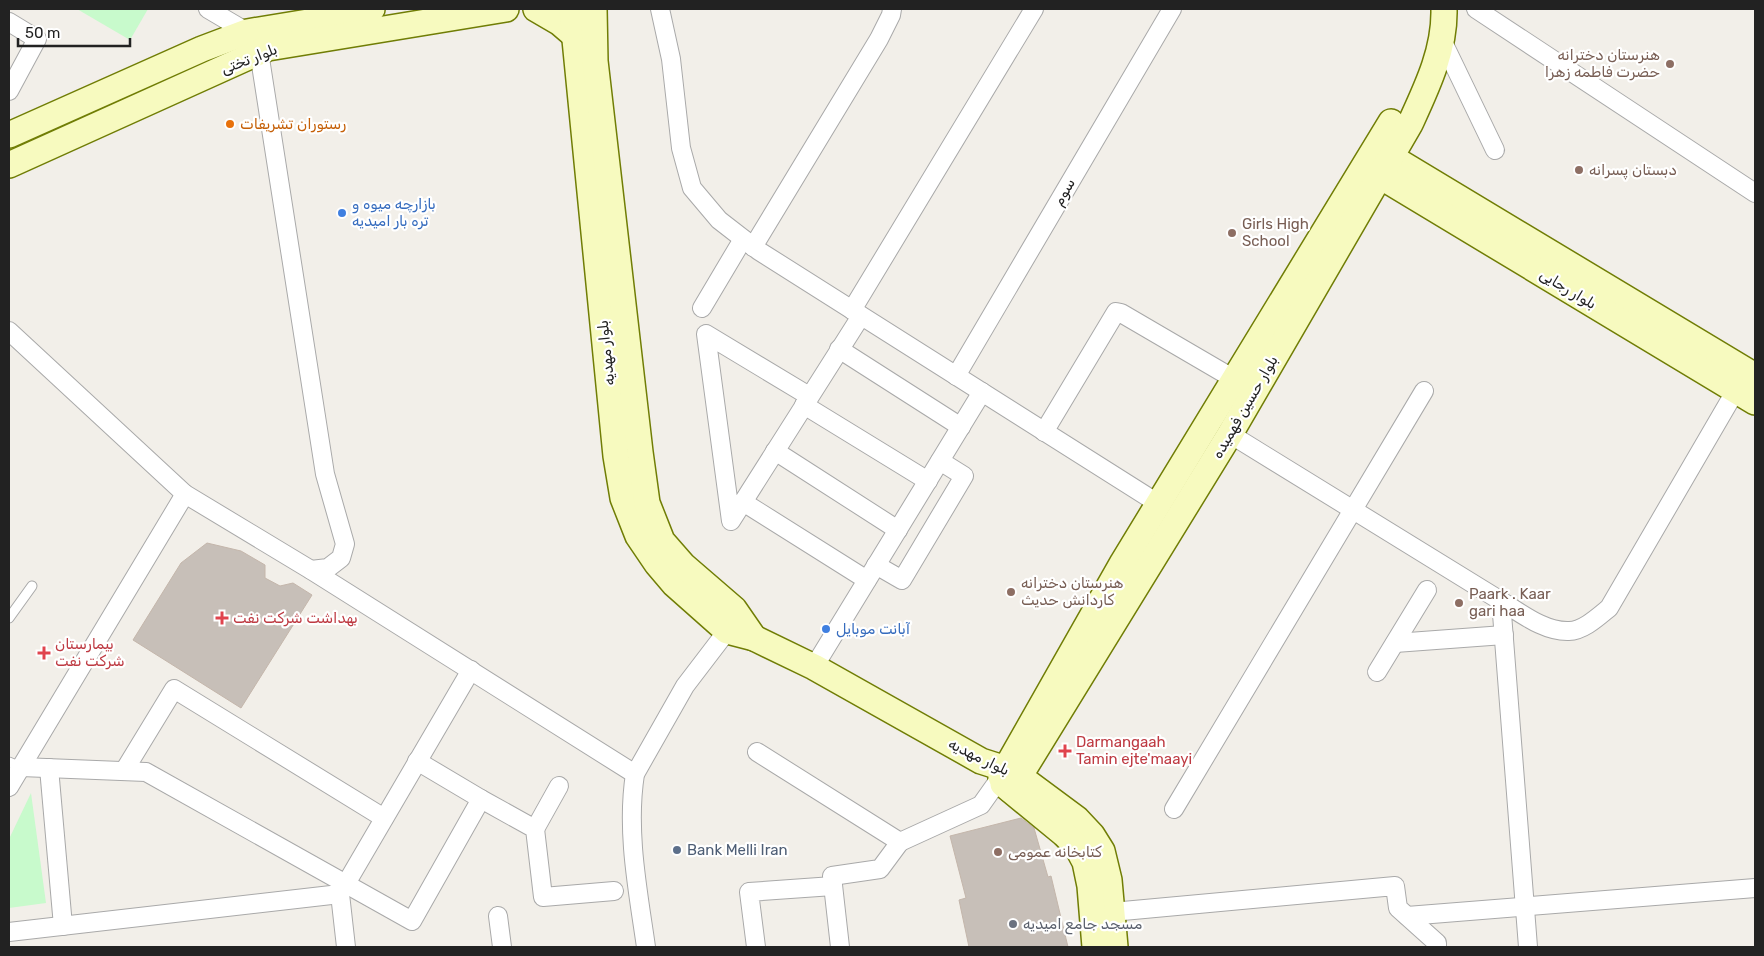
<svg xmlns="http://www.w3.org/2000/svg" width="1764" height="956" font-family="Rubik,'Noto Naskh Arabic',sans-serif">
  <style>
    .park { fill: #c8facc }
    .building { fill: #c7bfb8; stroke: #c4b6ab }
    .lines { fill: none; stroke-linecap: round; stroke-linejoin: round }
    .lane-casing { stroke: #a9a9a9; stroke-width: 11 }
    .street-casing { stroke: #a9a9a9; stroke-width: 20 }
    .secondary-casing { stroke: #707d05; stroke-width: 28 }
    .lane { stroke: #fff; stroke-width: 9 }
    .street { stroke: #fff; stroke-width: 18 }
    .secondary { stroke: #f7fabf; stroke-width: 25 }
    .education-dot { fill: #8d6e63; stroke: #fff; stroke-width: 2 }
    .food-dot { fill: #e8710a; stroke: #fff; stroke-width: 2 }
    .shop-dot { fill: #3f7fe0; stroke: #fff; stroke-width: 2 }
    .health-dot { fill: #e0444e; stroke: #fff; stroke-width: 2 }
    .service-dot { fill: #5c6f8a; stroke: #fff; stroke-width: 2 }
    .worship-dot { fill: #6b7280; stroke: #fff; stroke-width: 2 }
    .labels { text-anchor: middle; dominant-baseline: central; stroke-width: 4.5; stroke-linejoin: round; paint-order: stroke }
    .education-label { font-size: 15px; fill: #785e54; stroke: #fff; text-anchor: start }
    .street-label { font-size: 15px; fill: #222; stroke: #fff }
    .food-label { font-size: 15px; fill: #c56008; stroke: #fff; text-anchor: start }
    .shop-label { font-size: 15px; fill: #366cbe; stroke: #fff; text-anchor: start }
    .health-label { font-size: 15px; fill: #be3a42; stroke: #fff; text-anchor: start }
    .service-label { font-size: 15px; fill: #4e5e75; stroke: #fff; text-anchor: start }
    .worship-label { font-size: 15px; fill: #5b616d; stroke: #fff; text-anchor: start }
  </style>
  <rect width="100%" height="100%" fill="#f2efe9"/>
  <g class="park">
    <path d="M 77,9 L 148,9 L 130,40 Z"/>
    <path d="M 31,793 L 46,903 L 9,908 L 9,839 Z"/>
  </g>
  <g class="building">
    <path d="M 207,543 L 241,551 L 265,565 L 265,578 L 280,586 L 293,583 L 312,595 L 241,708 L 133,640 L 181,563 Z"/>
    <path d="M 1021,818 L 1034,828 L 1048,877 L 1051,876 L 1068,947 L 969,947 L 959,900 L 966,898 L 950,836 Z"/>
  </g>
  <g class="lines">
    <defs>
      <g id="lane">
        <path d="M 9,618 L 32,586"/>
        <path d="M 9,762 L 21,767"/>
      </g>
      <g id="street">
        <path d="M 208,9 L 247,32 L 259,52 L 325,474 L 345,544 L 341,558 L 328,568 L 311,570"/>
        <path d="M 660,9 L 671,59 L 681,148 L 692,188 L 719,220 L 759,251 L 1159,504"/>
        <path d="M 1476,9 L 1755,193"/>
        <path d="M 9,22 L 37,39 L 9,91"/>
        <path d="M 1441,38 L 1495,150"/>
        <path d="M 753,247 L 879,39 L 891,15 L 892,9"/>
        <path d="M 702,308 L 743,239"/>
        <path d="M 852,310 L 1034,9"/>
        <path d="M 9,331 L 185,494 L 311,570 L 635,774"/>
        <path d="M 839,349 L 961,427"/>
        <path d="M 956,376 L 1172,9"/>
        <path d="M 809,396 L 706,334 L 731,521 L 861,316"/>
        <path d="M 804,405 L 928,481"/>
        <path d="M 1044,432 L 1116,312 L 1121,313 L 1234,379"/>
        <path d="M 1230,434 L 1501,601"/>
        <path d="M 775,451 L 898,530"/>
        <path d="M 743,502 L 867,580"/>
        <path d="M 876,565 L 902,580 L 964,476 L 940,461"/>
        <path d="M 1395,643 L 1504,635"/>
        <path d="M 814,667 L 982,392"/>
        <path d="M 1377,672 L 1427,590"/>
        <path d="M 757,752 L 900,842 L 981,805 L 998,781"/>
        <path d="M 21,767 L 146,772 L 412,921 L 481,799 L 417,761"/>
        <path d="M 49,768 L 63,926"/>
        <path d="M 124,771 L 174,689 L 384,818"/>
        <path d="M 9,787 L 185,494"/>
        <path d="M 481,799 L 535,829 L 543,897 L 614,891"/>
        <path d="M 1174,809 L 1424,391"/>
        <path d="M 535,829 L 559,786"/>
        <path d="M 1112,912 L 1395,886 L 1398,908 L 1437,943 L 1437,947"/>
        <path d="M 498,916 L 502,947"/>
        <path d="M 1407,916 L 1755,888"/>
        <path d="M 9,932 L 340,894"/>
        <path d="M 346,947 L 340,894 L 471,670"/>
        <path d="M 646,947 C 638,891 626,831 635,774 L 685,686 L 727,631"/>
        <path d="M 756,947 L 749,892 L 833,886"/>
        <path d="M 840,947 L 832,876 L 880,869 L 900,842"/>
        <path d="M 1528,947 L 1501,601 C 1521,613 1544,632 1569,631 C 1583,631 1598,617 1609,608 L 1736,390"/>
      </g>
      <g id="secondary">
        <path d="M 536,9 L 560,23 L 574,35"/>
        <path d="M 572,9 L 616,456 L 623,498 L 638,536 L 657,564 L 674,584 L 727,631 L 754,638 L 814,667 L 981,761 L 1006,769 L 1019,776 L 1077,819 L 1092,835 L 1102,851 L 1109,880 L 1115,947"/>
        <path d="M 594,9 L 595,61 L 640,452 L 647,503 L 662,541 L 683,565 L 734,609 L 754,638"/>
        <path d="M 9,135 L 202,49 L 247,32 L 320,20 L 372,9"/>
        <path d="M 1376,148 L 1755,376"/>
        <path d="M 9,165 L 268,48 L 506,9"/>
        <path d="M 1365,167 L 1755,402"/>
        <path d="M 1001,777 L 1123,562 L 1391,122"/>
        <path d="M 1003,784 L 1064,834 L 1077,847 L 1085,862 L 1090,886 L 1095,947"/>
        <path d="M 1011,790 L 1230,434 L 1410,124 C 1427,87 1445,50 1444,9"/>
      </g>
    </defs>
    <use href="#lane" class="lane-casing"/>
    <use href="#street" class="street-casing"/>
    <use href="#secondary" class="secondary-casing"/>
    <use href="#lane" class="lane"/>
    <use href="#street" class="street"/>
    <use href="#secondary" class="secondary"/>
  </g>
  <g class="education-dot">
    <circle cx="1670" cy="64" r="5"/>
    <circle cx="1579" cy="170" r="5"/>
    <circle cx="1232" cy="233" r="5"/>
    <circle cx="1011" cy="592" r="5"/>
    <circle cx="1459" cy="603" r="5"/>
    <circle cx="998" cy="852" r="5"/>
  </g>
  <circle class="food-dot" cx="230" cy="124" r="5"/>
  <g class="shop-dot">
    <circle cx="342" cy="213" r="5"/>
    <circle cx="826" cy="629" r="5"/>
  </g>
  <g class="health-dot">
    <path d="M219.5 610.5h5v5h5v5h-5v5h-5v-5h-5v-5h5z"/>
    <path d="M41.5 645.5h5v5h5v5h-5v5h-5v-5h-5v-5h5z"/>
    <path d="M1062.5 743.5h5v5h5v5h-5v5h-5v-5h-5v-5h5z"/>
  </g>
  <circle class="service-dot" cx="677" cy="850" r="5"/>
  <circle class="worship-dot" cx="1013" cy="924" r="5"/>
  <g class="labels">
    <g class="education-label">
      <text x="1660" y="55" text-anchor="end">هنرستان دخترانه<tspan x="1660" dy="17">حضرت فاطمه زهرا</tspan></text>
      <text x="1589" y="170">دبستان پسرانه</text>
      <text x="1242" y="224">Girls High<tspan x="1242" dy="17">School</tspan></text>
      <text x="1021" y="583">هنرستان دخترانه<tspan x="1021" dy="17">کاردانش حدیث</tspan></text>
      <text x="1469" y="594">Paark . Kaar<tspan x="1469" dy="17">gari haa</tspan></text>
      <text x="1008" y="852">کتابخانه عمومی</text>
    </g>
    <g class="street-label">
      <text transform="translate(249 59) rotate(-21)">بلوار تختی</text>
      <text transform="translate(1064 192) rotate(-60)">سوم</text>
      <text transform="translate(1568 289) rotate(31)">بلوار رجایی</text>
      <text transform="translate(606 353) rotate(-96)">بلوار مهدیه</text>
      <text transform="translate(1245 407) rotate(-60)">بلوار حسین فهمیده</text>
      <text transform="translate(979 757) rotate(26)">بلوار مهدیه</text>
    </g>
    <g class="food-label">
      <text x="240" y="124">رستوران تشریفات</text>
    </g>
    <g class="shop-label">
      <text x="352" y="204">بازارچه میوه و<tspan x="352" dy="17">تره بار امیدیه</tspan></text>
      <text x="836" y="629">آبانت موبایل</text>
    </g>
    <g class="health-label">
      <text x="233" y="618">بهداشت شرکت نفت</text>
      <text x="55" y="644">بیمارستان<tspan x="55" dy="17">شرکت نفت</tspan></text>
      <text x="1076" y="742">Darmangaah<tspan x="1076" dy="17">Tamin ejte'maayi</tspan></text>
    </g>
    <g class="service-label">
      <text x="687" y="850">Bank Melli Iran</text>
    </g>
    <g class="worship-label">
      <text x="1023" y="924">مسجد جامع امیدیه</text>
    </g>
  </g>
  <rect width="1764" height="956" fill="none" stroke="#222222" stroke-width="20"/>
  <path d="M18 38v8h112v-8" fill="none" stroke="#222222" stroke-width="2.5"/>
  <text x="25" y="38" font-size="15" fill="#222222" stroke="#ffffff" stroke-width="4" paint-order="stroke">50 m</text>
</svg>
